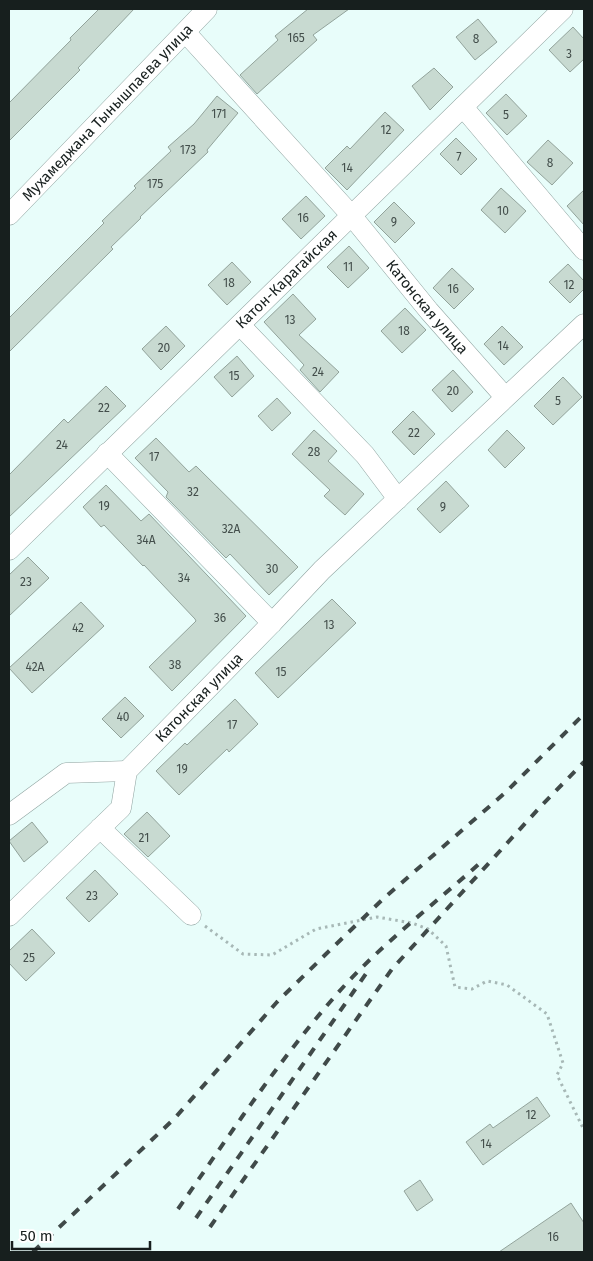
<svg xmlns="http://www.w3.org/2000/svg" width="593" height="1261" font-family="'Fira Sans',sans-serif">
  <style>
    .building { fill: #c8dad1; stroke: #92a39b }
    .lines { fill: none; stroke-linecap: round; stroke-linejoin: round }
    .minor-casing { stroke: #90a4a1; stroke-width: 21 }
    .path { stroke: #a7b8b6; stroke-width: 3; stroke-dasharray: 2.5 4; stroke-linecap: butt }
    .minor { stroke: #fff; stroke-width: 20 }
    .rail { stroke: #404a49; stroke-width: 4; stroke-dasharray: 9 9; stroke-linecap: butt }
    .labels { text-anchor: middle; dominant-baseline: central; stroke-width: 4; stroke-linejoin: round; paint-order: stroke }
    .number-label { font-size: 12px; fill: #434e4b }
    .street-label { font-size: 15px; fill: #171f1e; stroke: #fff }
  </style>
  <rect width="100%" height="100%" fill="#e8fdfa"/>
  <g class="building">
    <path d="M 99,9 L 134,9 L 78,68 L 80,70 L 9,141 L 9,103 L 71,40 L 70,38 Z"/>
    <path d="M 308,9 L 349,9 L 313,35 L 317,40 L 257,94 L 240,75 L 278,40 L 275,36 Z"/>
    <path d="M 478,19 L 497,42 L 475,60 L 456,37 Z"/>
    <path d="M 573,27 L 584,39 L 584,59 L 570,72 L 549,50 Z"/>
    <path d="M 434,68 L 453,87 L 430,110 L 412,86 Z"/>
    <path d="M 506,94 L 527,116 L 507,135 L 486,113 Z"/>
    <path d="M 217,96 L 238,113 L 207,150 L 208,152 L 140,217 L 141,218 L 111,247 L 113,249 L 9,352 L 9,318 L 104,223 L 102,221 L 136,188 L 134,186 L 171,151 L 168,147 L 194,124 Z"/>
    <path d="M 385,112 L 404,130 L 347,190 L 325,168 L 347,146 L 350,149 Z"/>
    <path d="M 456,138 L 477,159 L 461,175 L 440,154 Z"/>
    <path d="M 548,140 L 573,163 L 552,185 L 527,162 Z"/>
    <path d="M 501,188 L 526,211 L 505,233 L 481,210 Z"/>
    <path d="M 584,190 L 584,225 L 567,206 Z"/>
    <path d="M 306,196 L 325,216 L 301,239 L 282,219 Z"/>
    <path d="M 394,202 L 415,223 L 395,243 L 374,222 Z"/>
    <path d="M 349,246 L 369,268 L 348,288 L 327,267 Z"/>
    <path d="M 232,262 L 251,282 L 227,305 L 208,285 Z"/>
    <path d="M 568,264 L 584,281 L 584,289 L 570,303 L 549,282 Z"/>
    <path d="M 452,268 L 474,289 L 454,309 L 433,288 Z"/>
    <path d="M 293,294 L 316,319 L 299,335 L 339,372 L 320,392 L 300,370 L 304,365 L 264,322 Z"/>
    <path d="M 405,308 L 426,330 L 402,353 L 381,331 Z"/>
    <path d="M 166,326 L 185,346 L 161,370 L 142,349 Z"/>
    <path d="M 502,326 L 523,347 L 504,365 L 484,344 Z"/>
    <path d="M 237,356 L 254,376 L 232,397 L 214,377 Z"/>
    <path d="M 453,370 L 473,392 L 452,412 L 432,390 Z"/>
    <path d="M 563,377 L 582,397 L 553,425 L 534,406 Z"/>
    <path d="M 106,386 L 126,406 L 9,517 L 9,475 L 64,419 L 68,423 Z"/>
    <path d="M 277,398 L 291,413 L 272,431 L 258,416 Z"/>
    <path d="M 413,411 L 435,434 L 414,455 L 392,432 Z"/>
    <path d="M 314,430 L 337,451 L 328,461 L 364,494 L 345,515 L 324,496 L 330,490 L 292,454 Z"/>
    <path d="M 507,430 L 525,448 L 505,468 L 488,450 Z"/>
    <path d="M 156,438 L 189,472 L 196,466 L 298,567 L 269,595 L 230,554 L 226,558 L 166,497 L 168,492 L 135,458 Z"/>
    <path d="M 446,481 L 469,506 L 440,533 L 417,509 Z"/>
    <path d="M 106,485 L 141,521 L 149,514 L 246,616 L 172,691 L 149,667 L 196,621 L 195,619 L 144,565 L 143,566 L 104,525 L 101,527 L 83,507 Z"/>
    <path d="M 28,557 L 49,578 L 9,616 L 9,575 Z"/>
    <path d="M 332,599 L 356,623 L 278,698 L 255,673 Z"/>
    <path d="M 81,602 L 104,626 L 32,693 L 9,668 Z"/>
    <path d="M 125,697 L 144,716 L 121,738 L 102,719 Z"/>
    <path d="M 235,699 L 258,724 L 229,752 L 227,749 L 179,795 L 156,771 L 185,743 L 187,745 Z"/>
    <path d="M 147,812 L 170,836 L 148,857 L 124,834 Z"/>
    <path d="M 32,822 L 48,842 L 24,862 L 9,841 Z"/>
    <path d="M 95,870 L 118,894 L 89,922 L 66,898 Z"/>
    <path d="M 32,929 L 55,953 L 26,981 L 9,963 L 9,951 Z"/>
    <path d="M 537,1097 L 550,1116 L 483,1165 L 466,1142 L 490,1124 L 493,1128 Z"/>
    <path d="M 420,1180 L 433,1200 L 417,1211 L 404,1191 Z"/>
    <path d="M 571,1203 L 584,1223 L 584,1252 L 499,1252 Z"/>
  </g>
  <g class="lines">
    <defs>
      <g id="minor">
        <path id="s1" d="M 186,33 L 351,215 L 429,311 L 505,397"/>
        <path d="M 463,107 L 584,250"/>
        <path id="s2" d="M 9,215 L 207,9"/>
        <path d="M 240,325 L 365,455 L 398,499"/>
        <path d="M 107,453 L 272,623 L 322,570 L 584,324"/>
        <path id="s3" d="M 9,550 L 563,9"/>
        <path d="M 9,815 L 66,773 L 127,771"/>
        <path d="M 100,828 L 191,915"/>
        <path id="s4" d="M 9,916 L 121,808 L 127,771 L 272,623"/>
      </g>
    </defs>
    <use href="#minor" class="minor-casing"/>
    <path class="path" d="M 205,926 L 243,954 L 272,955 L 316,929 L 377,917 L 412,923 L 428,929 L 446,946 L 455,987 L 472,989 L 487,981 L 507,985 L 547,1014 L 563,1063 L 557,1075 L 584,1130"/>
    <use href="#minor" class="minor"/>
    <g class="rail">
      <path d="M 178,1209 C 229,1136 278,1061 337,994 C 379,946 432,906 480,863"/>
      <path d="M 196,1218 L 370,968"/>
      <path d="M 210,1227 L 392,969 L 542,805 L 584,762"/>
      <path d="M 33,1252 L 175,1118 L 277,1002 L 326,954 L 383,899 L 506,792 L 584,714"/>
    </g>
  </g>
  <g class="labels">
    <g class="number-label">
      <text x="296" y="38">165</text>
      <text x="476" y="39">8</text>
      <text x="569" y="54">3</text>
      <text x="219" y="114">171</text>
      <text x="506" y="115">5</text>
      <text x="386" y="130">12</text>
      <text x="188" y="150">173</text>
      <text x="459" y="157">7</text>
      <text x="550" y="163">8</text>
      <text x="347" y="168">14</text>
      <text x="155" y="184">175</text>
      <text x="503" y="211">10</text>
      <text x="303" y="218">16</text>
      <text x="394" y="222">9</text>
      <text x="348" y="267">11</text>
      <text x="229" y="283">18</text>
      <text x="569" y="285">12</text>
      <text x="453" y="289">16</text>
      <text x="290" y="320">13</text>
      <text x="404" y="331">18</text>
      <text x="503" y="346">14</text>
      <text x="164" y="348">20</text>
      <text x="318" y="372">24</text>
      <text x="234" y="376">15</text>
      <text x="453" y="391">20</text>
      <text x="558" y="401">5</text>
      <text x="104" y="408">22</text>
      <text x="414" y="433">22</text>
      <text x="62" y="445">24</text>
      <text x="314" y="452">28</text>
      <text x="154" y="457">17</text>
      <text x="193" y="492">32</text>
      <text x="104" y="506">19</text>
      <text x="443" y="507">9</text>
      <text x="231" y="529">32А</text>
      <text x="146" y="540">34А</text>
      <text x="272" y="569">30</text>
      <text x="184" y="578">34</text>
      <text x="26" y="582">23</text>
      <text x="220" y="618">36</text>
      <text x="329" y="625">13</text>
      <text x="78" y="628">42</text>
      <text x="175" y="665">38</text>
      <text x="35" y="667">42А</text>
      <text x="281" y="672">15</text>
      <text x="123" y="717">40</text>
      <text x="232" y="725">17</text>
      <text x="182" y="769">19</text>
      <text x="144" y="838">21</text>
      <text x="92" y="896">23</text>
      <text x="29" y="958">25</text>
      <text x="531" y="1115">12</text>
      <text x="486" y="1144">14</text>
      <text x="553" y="1237">16</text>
    </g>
    <g class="street-label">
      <text stroke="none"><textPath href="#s2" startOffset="142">Мухамеджана Тынышпаева улица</textPath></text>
      <text stroke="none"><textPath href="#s3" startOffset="388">Катон-Карагайская</textPath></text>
      <text stroke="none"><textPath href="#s1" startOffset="365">Катонская улица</textPath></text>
      <text stroke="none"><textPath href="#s4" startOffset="296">Катонская улица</textPath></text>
    </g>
  </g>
  <rect width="593" height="1261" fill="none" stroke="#171f1e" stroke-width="20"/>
  <path d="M12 1241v8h138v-8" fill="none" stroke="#171f1e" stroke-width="2.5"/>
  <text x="20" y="1241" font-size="15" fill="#171f1e" stroke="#ffffff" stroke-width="4" paint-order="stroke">50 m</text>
</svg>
